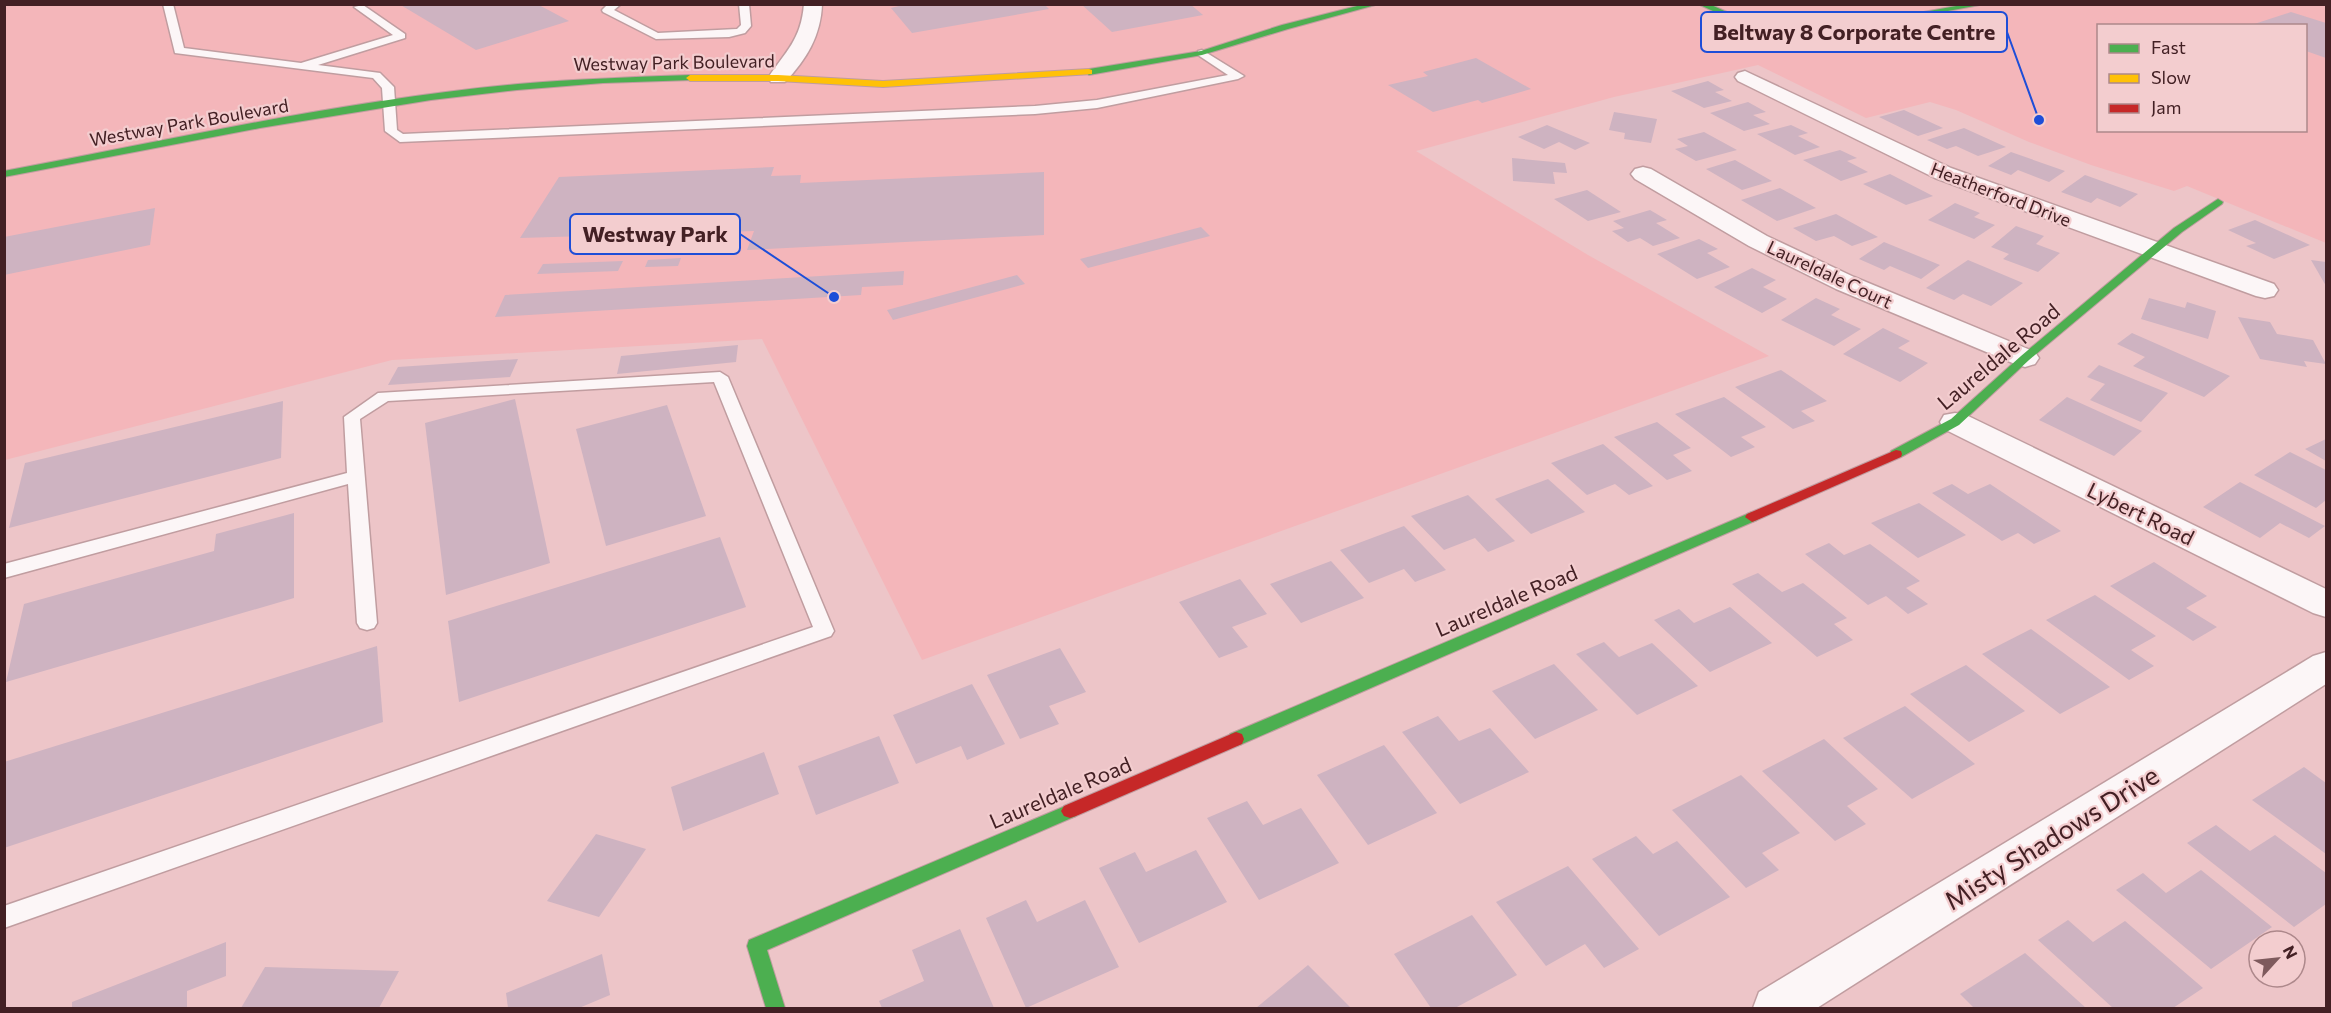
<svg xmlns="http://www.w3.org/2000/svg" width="2331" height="1013" font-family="Commissioner,sans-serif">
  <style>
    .built { fill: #f4b6ba; fill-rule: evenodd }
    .building { fill: #ceb3c1 }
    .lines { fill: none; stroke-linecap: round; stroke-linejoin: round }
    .lane-casing { stroke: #c09da0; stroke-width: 3 }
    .street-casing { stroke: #c09da0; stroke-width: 3 }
    .fast-casing { stroke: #c09da0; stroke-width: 2 }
    .slow-casing { stroke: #c09da0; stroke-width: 2 }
    .jam-casing { stroke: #c09da0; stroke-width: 2 }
    .lane { fill: #fcf6f7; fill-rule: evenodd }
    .street { fill: #fcf6f7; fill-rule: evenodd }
    .fast { fill: #4caf50; fill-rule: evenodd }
    .slow { fill: #ffc107; fill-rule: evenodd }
    .jam { fill: #c62828; fill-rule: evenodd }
    .labels { text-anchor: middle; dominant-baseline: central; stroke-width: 4.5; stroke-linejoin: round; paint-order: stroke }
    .far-street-label { font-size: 18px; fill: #432024; stroke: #f3cdcf }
    .street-label { font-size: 21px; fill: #432024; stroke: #f3cdcf }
    .near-street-label { font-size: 26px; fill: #432024; stroke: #f3cdcf }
    .leader { fill: none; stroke: #1d4ed8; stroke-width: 2 }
    .callout-dot { fill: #1d4ed8; stroke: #f3cdcf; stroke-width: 2 }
    .callout { fill: #f3cdcf; stroke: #1d4ed8; stroke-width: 2 }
    .callout-label { font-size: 22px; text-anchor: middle; font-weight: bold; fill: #432024 }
  </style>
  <rect width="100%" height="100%" fill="#edc5c8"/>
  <path class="built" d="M 5,5 L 2326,5 L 2326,243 L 2187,186 L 2174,191 L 2091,165 L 2029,142 L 1956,110 L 1930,102 L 1866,118 L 1758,65 L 1614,97 L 1416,151 L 1588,255 L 1769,356 L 922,660 L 762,339 L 392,360 L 5,460 ZM 2098,26 L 2306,26 L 2306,130 L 2098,130 Z"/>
  <g class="building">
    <path d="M 399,4 L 537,4 L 569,21 L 476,50 Z"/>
    <path d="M 907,4 L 1044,4 L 1049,9 L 912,33 L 891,8 Z"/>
    <path d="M 1081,4 L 1190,4 L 1203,15 L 1112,32 Z"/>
    <path d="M 2291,12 L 2326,23 L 2326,58 L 2306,51 L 2306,26 L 2248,26 Z"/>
    <path d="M 1476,58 L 1531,89 L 1482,103 L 1478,100 L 1433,112 L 1388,85 L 1428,76 L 1423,72 Z"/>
    <path d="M 1708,81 L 1724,90 L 1715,92 L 1732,101 L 1704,108 L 1671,91 Z"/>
    <path d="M 1748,102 L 1766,112 L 1753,115 L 1770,124 L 1744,131 L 1710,113 Z"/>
    <path d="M 1904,110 L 1943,128 L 1918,136 L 1879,117 Z"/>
    <path d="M 1614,112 L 1657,119 L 1651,143 L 1624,139 L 1625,133 L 1609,130 Z"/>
    <path d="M 1547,125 L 1590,143 L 1575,150 L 1559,142 L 1544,149 L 1518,137 Z"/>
    <path d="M 1791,125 L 1808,133 L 1798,136 L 1820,147 L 1795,155 L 1757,134 Z"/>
    <path d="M 1964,128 L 2006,147 L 1978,156 L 1956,146 L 1947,149 L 1927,140 Z"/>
    <path d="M 1704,132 L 1737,150 L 1696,161 L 1675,149 L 1688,146 L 1677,139 Z"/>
    <path d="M 1840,150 L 1857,158 L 1847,161 L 1868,172 L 1841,181 L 1803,160 Z"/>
    <path d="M 2011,152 L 2065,171 L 2049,182 L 2018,170 L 2011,175 L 1988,166 Z"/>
    <path d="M 1512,158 L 1565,163 L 1567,173 L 1553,172 L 1555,184 L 1513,181 Z"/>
    <path d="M 1735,160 L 1772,181 L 1742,190 L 1706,169 Z"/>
    <path d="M 774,167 L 771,176 L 801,175 L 800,183 L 1044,172 L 1044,235 L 747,250 L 754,231 L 520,238 L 559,177 Z"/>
    <path d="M 1890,174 L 1933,196 L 1906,205 L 1863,184 Z"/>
    <path d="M 2085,175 L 2138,194 L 2120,207 L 2097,198 L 2091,203 L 2061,192 Z"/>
    <path d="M 1780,188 L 1816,208 L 1777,221 L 1741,200 Z"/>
    <path d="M 1587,190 L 1621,212 L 1588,221 L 1554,199 Z"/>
    <path d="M 1955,203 L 1980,213 L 1974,217 L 1995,225 L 1974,239 L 1928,220 Z"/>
    <path d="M 155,208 L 150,245 L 4,275 L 4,237 Z"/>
    <path d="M 1650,210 L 1667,220 L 1656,223 L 1680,238 L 1653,246 L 1640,238 L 1628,242 L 1612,231 L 1624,228 L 1613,221 Z"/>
    <path d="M 1836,214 L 1878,237 L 1852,246 L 1834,236 L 1816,241 L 1793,228 Z"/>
    <path d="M 2255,220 L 2310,245 L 2274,259 L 2246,246 L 2256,243 L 2228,230 Z"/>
    <path d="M 2016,226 L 2044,236 L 2036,244 L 2060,253 L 2038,272 L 2003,259 L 2009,254 L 1991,247 Z"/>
    <path d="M 1201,227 L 1210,236 L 1088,268 L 1080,259 Z"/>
    <path d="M 1699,239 L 1718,249 L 1707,253 L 1730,267 L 1697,279 L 1657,254 Z"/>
    <path d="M 1884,242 L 1940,265 L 1921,279 L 1890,266 L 1884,270 L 1859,259 Z"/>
    <path d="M 681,258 L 678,266 L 645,267 L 648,260 Z"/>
    <path d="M 1968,260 L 2023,283 L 1991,306 L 1963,294 L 1954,300 L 1926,288 Z"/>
    <path d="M 2311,260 L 2326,262 L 2326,286 Z"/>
    <path d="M 623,261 L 618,271 L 537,274 L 543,264 Z"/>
    <path d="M 1752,268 L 1776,280 L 1763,287 L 1787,299 L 1762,313 L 1714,287 Z"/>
    <path d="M 904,271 L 903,285 L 862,287 L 861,295 L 495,317 L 505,295 Z"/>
    <path d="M 1017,275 L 1025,284 L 893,320 L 887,310 Z"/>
    <path d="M 1816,298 L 1840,309 L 1831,315 L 1861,329 L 1834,346 L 1781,320 Z"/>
    <path d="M 2149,298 L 2185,308 L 2187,302 L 2216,311 L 2208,339 L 2141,319 Z"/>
    <path d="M 2238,317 L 2270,322 L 2277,334 L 2313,340 L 2326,364 L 2304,361 L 2307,367 L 2260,359 Z"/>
    <path d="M 1883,328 L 1910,341 L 1898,348 L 1928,363 L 1900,382 L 1843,354 Z"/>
    <path d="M 2132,333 L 2230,376 L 2204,397 L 2133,366 L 2145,357 L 2117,344 Z"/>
    <path d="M 738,345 L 736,362 L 617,374 L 621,356 Z"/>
    <path d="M 518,359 L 510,377 L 388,385 L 398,367 Z"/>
    <path d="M 2099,365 L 2168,393 L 2141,422 L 2090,400 L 2105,384 L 2087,377 Z"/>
    <path d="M 1781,370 L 1827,401 L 1801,411 L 1815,421 L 1793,429 L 1735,387 Z"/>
    <path d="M 1724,397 L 1766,427 L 1741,437 L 1755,447 L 1731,457 L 1675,414 Z"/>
    <path d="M 2067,397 L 2142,431 L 2114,456 L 2039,420 Z"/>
    <path d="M 515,399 L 550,563 L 446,595 L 425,423 Z"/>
    <path d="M 283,401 L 281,458 L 9,528 L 25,463 Z"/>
    <path d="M 667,405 L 706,516 L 606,546 L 576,429 Z"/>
    <path d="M 1657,422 L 1691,448 L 1673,455 L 1692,471 L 1667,480 L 1614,437 Z"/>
    <path d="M 2326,439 L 2326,461 L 2305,449 Z"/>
    <path d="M 1603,444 L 1653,486 L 1629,495 L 1615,484 L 1587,495 L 1551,463 Z"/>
    <path d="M 2290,452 L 2326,470 L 2326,500 L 2316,508 L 2254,475 Z"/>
    <path d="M 1548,479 L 1585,512 L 1531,534 L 1495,499 Z"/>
    <path d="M 2240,482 L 2325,526 L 2309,538 L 2280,523 L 2260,538 L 2203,507 Z"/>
    <path d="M 1952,484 L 1968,494 L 1990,484 L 2061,531 L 2034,544 L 2018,533 L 2002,541 L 1932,493 Z"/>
    <path d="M 1468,495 L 1515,541 L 1488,552 L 1475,538 L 1444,550 L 1411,516 Z"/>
    <path d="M 1919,503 L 1966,535 L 1918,558 L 1871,523 Z"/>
    <path d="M 294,513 L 294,598 L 6,682 L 24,604 L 214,551 L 216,534 Z"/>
    <path d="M 1404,526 L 1446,570 L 1415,582 L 1404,569 L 1369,583 L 1340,550 Z"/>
    <path d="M 720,537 L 746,607 L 459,702 L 448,621 Z"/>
    <path d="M 1829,543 L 1844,555 L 1870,544 L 1920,581 L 1906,588 L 1928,604 L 1908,614 L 1886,596 L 1868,605 L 1805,554 Z"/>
    <path d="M 1331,561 L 1364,598 L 1301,623 L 1270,584 Z"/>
    <path d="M 2154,562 L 2207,596 L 2186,608 L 2217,627 L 2193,641 L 2110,586 Z"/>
    <path d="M 1758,573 L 1782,592 L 1803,583 L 1847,618 L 1834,624 L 1853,640 L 1817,657 L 1732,584 Z"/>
    <path d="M 1240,579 L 1267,614 L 1232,627 L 1248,647 L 1219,658 L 1179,602 Z"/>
    <path d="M 2095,595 L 2156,636 L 2131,650 L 2154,666 L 2129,680 L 2046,620 Z"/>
    <path d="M 1730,607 L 1772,643 L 1710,672 L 1654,620 L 1679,609 L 1694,623 Z"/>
    <path d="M 2031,629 L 2110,687 L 2060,714 L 1982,654 Z"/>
    <path d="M 1604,642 L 1619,657 L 1652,643 L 1698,686 L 1637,715 L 1576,654 Z"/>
    <path d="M 377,646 L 383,722 L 4,848 L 4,762 Z"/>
    <path d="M 1060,648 L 1086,692 L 1049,706 L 1059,724 L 1020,739 L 987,675 Z"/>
    <path d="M 1554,664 L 1598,710 L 1535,739 L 1492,691 Z"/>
    <path d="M 1966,665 L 2025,711 L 1969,742 L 1910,694 Z"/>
    <path d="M 972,684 L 1005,744 L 967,760 L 961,746 L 916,764 L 893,715 Z"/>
    <path d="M 1905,706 L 1975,764 L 1912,799 L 1843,738 Z"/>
    <path d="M 1438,716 L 1459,741 L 1490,728 L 1529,772 L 1460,804 L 1402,732 Z"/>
    <path d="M 879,736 L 899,783 L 816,815 L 798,766 Z"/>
    <path d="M 1824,739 L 1878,789 L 1847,806 L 1866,824 L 1835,841 L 1762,771 Z"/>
    <path d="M 1384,745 L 1437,813 L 1368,845 L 1317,775 Z"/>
    <path d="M 764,752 L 779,794 L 683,831 L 671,787 Z"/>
    <path d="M 2304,767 L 2326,783 L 2326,854 L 2252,800 Z"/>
    <path d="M 1741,775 L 1800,833 L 1762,853 L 1779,870 L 1746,888 L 1672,810 Z"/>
    <path d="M 1247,801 L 1263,825 L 1301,808 L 1339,863 L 1259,900 L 1207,818 Z"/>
    <path d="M 2216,825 L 2250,851 L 2275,835 L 2326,873 L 2326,904 L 2294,927 L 2187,843 Z"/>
    <path d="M 596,834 L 646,849 L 599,917 L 547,901 Z"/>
    <path d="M 1636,836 L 1653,854 L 1677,841 L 1730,897 L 1659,936 L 1592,859 Z"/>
    <path d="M 1196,850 L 1227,902 L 1139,943 L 1099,868 L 1135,852 L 1146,872 Z"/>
    <path d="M 1568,866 L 1639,949 L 1604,968 L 1585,944 L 1546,966 L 1496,902 Z"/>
    <path d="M 2201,870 L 2272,927 L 2211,969 L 2116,890 L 2143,873 L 2166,893 Z"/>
    <path d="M 1026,900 L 1037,922 L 1085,900 L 1119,967 L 1026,1008 L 986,918 Z"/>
    <path d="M 1472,915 L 1517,975 L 1455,1008 L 1431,1008 L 1394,954 Z"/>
    <path d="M 2068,920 L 2093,942 L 2125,921 L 2203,988 L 2173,1008 L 2113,1008 L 2038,940 Z"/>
    <path d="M 960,929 L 994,1008 L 882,1008 L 879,1001 L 924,981 L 912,950 Z"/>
    <path d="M 226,942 L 226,976 L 187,991 L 187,1008 L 72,1008 L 72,1002 Z"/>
    <path d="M 2025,953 L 2086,1008 L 1974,1008 L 1960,994 Z"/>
    <path d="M 602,954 L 610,995 L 579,1008 L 508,1008 L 506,993 Z"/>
    <path d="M 1308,965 L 1351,1008 L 1256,1008 Z"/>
    <path d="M 265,967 L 399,971 L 379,1008 L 241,1008 Z"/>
  </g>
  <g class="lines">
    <defs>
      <g id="lane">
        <path d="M 163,4 L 173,4 L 184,48 L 301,63 L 393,35 L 354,7 L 363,5 L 405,34 L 405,38 L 318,65 L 380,73 L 394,87 L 397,130 L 403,134 L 1035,106 L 1097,100 L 1228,75 L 1198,55 L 1198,51 L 1202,50 L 1244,76 L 1238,79 L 1097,108 L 1035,114 L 400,142 L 385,131 L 382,88 L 373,78 L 175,53 Z"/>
        <path d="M 608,4 L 621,4 L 614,10 L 658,33 L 737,29 L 741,25 L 739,4 L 749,4 L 751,26 L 745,33 L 729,37 L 656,39 L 603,12 L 602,10 Z"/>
        <path d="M 720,372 L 728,377 L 834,631 L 831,636 L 4,928 L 4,906 L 813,627 L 714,382 L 388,401 L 360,419 L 377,623 L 374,628 L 367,630 L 360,628 L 357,623 L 348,484 L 4,578 L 4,564 L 347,473 L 344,417 L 378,393 Z"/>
      </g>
      <g id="street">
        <path d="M 804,4 L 822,4 C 821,36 806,60 785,82 L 771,82 L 768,78 C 786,51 801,40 804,4 Z"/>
        <path d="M 1745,71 L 1951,168 L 2274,284 L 2278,290 L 2274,296 L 2265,298 L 2256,296 L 1935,178 L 1738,81 L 1735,77 L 1738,73 Z"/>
        <path d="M 1643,167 L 1651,169 L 1767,236 L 1854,277 L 2035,352 L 2039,358 L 2035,364 L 2025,367 L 2015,364 L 1836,289 L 1749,246 L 1635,179 L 1631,174 L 1635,169 Z"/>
        <path d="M 1955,413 L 1966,415 L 2326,589 L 2326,617 L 2313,613 L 1944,429 L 1940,422 L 1944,415 Z"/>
        <path d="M 2326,652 L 2326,684 L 1817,1008 L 1753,1008 L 1759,992 L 2313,656 Z"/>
      </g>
      <g id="fast">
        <path d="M 1365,4 L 1379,4 L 1288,29 L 1202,55 L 1089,75 L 1085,72 L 1089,69 L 1201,51 L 1282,25 Z"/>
        <path d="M 1698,4 L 1709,4 L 1767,30 L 1799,35 L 1967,4 L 1985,4 L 1799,39 L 1762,34 Z"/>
        <path d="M 690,75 L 694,78 L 693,80 L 603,83 L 517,90 L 431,100 L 260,128 L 4,177 L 4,171 C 175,139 345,100 518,84 C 575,79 633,77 690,75 Z"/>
        <path d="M 2218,199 L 2223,202 L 2222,204 L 2182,232 L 2029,360 L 1959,425 L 1901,457 L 1891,457 L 1890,454 L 1891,451 L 1951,419 L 2021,356 L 2174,228 Z"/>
        <path d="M 1752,512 L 1757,514 L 1759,517 L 1757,520 L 1242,744 L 1236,746 L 1230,744 L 1228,739 L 1230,734 Z"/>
        <path d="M 1070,804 L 1076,806 L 1079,811 L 1076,816 L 767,950 L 785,1008 L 766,1008 L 747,946 L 749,940 Z"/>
      </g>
      <path id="slow" d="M 1089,69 L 1092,70 L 1092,74 L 883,87 L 778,81 L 690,81 L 686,78 L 690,75 L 778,75 L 883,81 Z"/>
      <g id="jam">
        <path d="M 1896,450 L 1901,451 L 1902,454 L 1901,457 L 1757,520 L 1752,522 L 1745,517 L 1747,514 Z"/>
        <path d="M 1236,732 L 1242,734 L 1244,739 L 1242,744 L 1076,816 L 1070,818 L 1064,816 L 1061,811 L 1064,806 Z"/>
      </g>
    </defs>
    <use href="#lane" class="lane-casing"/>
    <use href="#street" class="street-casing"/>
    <use href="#fast" class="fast-casing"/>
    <use href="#slow" class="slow-casing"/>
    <use href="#jam" class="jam-casing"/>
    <use href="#lane" class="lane"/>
    <use href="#street" class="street"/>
    <use href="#fast" class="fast"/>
    <use href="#slow" class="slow"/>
    <use href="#jam" class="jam"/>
  </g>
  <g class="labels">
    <g class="far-street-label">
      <text transform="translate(674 62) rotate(-1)">Westway Park Boulevard</text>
      <text transform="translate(189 122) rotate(-10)">Westway Park Boulevard</text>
      <text transform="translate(2001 194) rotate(21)">Heatherford Drive</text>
      <text transform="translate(1830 274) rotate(25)">Laureldale Court</text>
    </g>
    <g class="street-label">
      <text transform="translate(1998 356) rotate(-40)">Laureldale Road</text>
      <text transform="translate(2141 513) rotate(26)">Lybert Road</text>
      <text transform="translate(1506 600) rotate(-23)">Laureldale Road</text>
      <text transform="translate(1060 792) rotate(-23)">Laureldale Road</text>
    </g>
    <g class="near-street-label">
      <text transform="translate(2051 837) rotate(-32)">Misty Shadows Drive</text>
    </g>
  </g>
  <path class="leader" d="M2039 120L2007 32M834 297L740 234"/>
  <g class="callout-dot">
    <circle cx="2039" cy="120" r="6"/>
    <circle cx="834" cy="297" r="6"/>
  </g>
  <g class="callout">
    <rect x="1701" y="12" width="306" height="40" rx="6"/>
    <rect x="570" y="214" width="170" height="40" rx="6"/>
  </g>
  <g class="callout-label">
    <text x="1854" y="40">Beltway 8 Corporate Centre</text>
    <text x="655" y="242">Westway Park</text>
  </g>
  <rect width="2331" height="1013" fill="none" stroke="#432024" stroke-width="12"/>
  <rect x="2097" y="24" width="210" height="108" fill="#f3cdcf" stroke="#ad888b" stroke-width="1.5"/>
  <rect x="2109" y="44" width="30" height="9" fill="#4caf50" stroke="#ad888b" stroke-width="1.5"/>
  <text x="2151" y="54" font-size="18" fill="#432024">Fast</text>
  <rect x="2109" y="74" width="30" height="9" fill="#ffc107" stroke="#ad888b" stroke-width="1.5"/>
  <text x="2151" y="84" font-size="18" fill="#432024">Slow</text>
  <rect x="2109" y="104" width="30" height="9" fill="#c62828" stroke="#ad888b" stroke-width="1.5"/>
  <text x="2151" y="114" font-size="18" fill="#432024">Jam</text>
  <g transform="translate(2277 959) rotate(63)"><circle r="28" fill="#f3cdcf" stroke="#ad888b" stroke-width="1.5"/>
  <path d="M0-4.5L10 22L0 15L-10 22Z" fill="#7e5a5d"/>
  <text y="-9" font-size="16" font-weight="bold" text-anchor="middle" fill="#432024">N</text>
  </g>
</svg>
